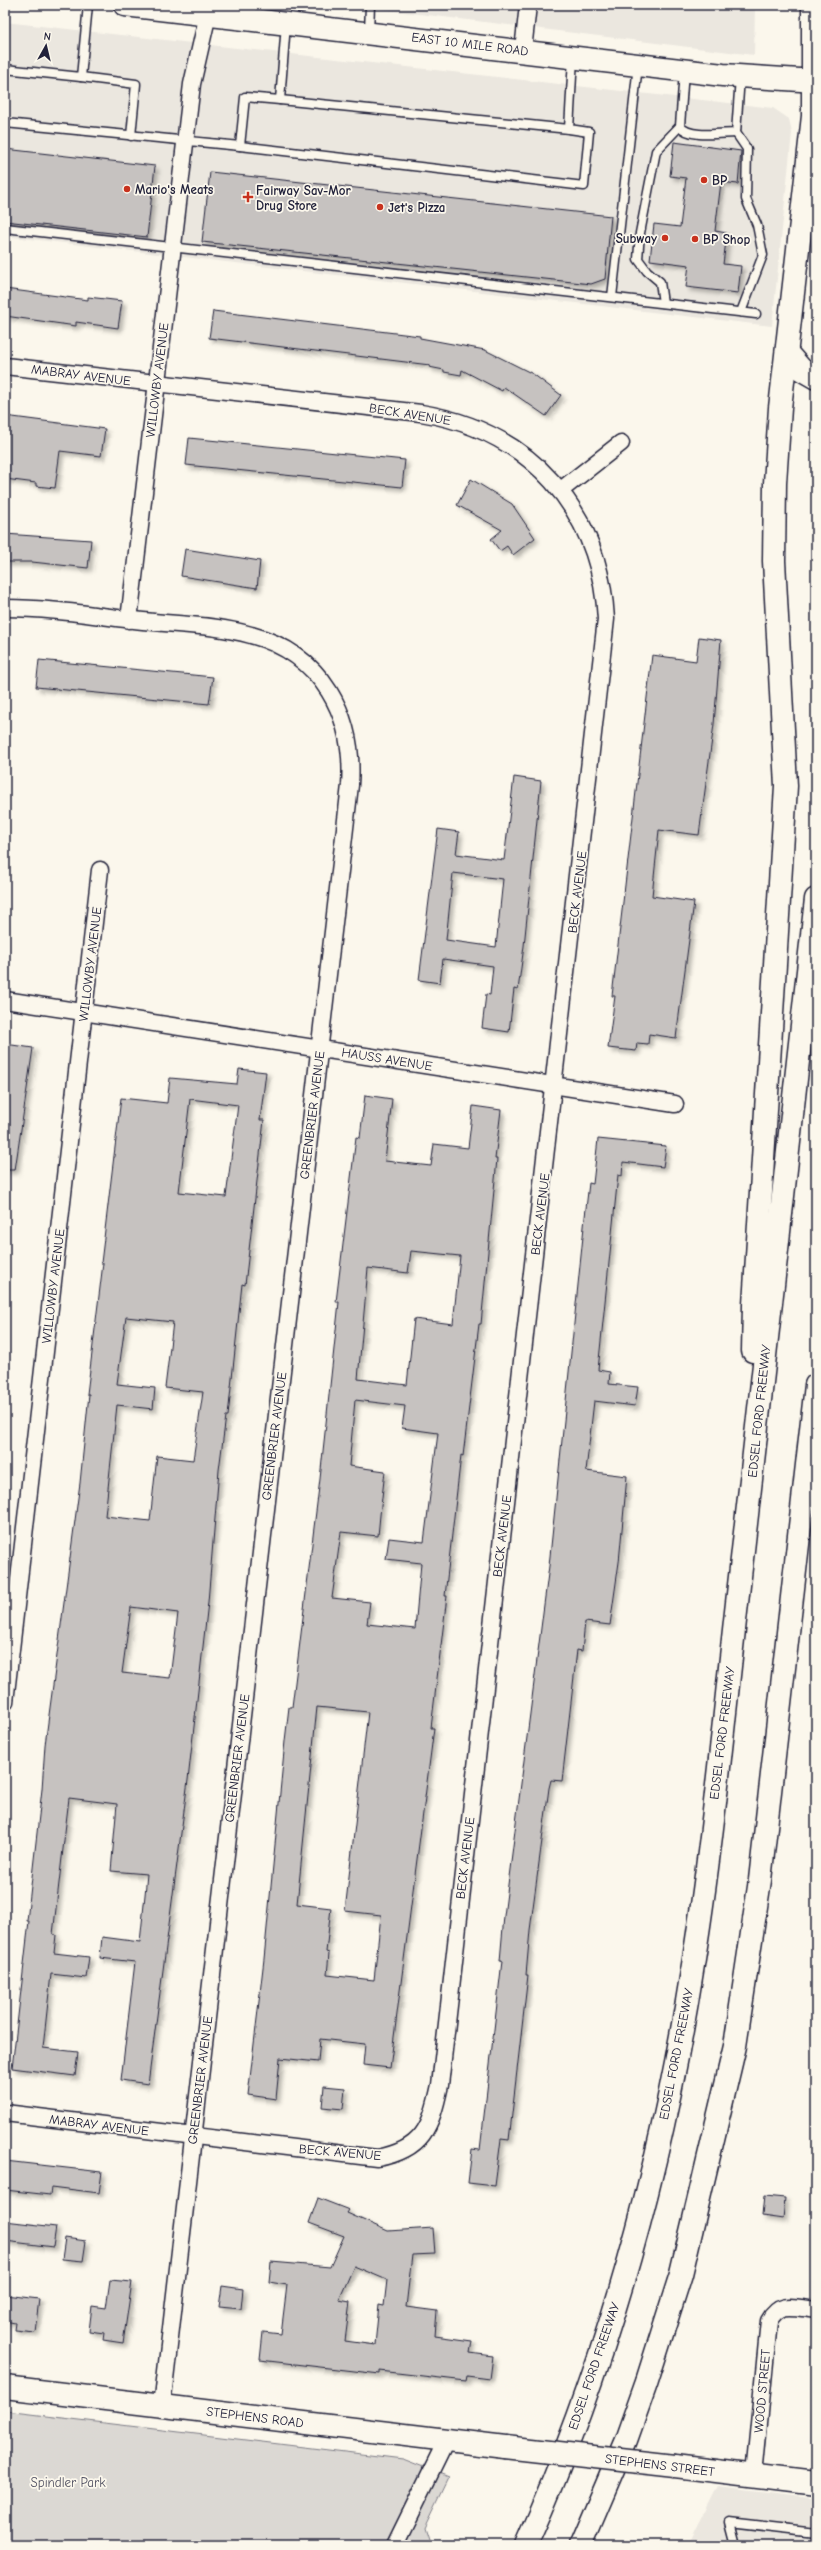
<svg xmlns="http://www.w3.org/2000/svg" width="821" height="2550" font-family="'Comic Neue',sans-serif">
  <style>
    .built { fill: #ebe7df }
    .green { fill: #dbd8d3; stroke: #7e7d87 }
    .building { fill: #c6c2c0; stroke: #22223b; fill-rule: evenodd; filter: url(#shadow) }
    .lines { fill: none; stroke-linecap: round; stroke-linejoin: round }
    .lane-casing { stroke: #22223b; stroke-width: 11 }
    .street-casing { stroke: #22223b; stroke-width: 19 }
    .secondary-casing { stroke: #22223b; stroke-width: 25 }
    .highway-casing { stroke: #22223b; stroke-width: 25 }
    .lane { stroke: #fbf7ec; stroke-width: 8 }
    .street { stroke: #fbf7ec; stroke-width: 16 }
    .secondary { stroke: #fbf7ec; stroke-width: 22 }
    .highway { stroke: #fbf7ec; stroke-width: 22 }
    .secondary-bridge-casing { stroke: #22223b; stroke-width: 25; stroke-linecap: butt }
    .secondary-bridge { stroke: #fbf7ec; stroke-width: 22 }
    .poi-dot { fill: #c8321e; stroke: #fbf7ec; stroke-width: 1.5 }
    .labels { text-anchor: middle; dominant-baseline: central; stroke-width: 3.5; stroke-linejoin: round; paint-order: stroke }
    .street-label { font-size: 13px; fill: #22223b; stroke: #fbf7ec }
    .poi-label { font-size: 13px; font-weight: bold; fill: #22223b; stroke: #fbf7ec; text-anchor: start }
    .park-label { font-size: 13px; fill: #505061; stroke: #fbf7ec }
  </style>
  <defs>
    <filter id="shadow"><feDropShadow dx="3.5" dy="3.5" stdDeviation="2" flood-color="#0004"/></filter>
  </defs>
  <rect width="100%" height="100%" fill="#fbf7ec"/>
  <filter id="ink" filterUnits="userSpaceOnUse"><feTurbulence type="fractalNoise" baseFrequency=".025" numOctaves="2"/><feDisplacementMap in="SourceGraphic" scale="8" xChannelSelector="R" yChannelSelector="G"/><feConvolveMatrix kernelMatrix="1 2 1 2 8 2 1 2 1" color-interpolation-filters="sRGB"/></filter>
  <g filter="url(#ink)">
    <g class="built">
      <path d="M 346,5 L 755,5 L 754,55 Z"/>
      <path d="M 5,22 L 773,108 L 789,119 L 792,133 L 772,326 L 5,236 Z"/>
      <path d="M 718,2486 L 816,2498 L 816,2545 L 688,2545 Z"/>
    </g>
    <path class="green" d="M 5,2411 L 403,2459 L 449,2477 L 425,2527 L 431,2545 L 5,2545 Z"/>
    <g class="building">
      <path d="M 674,142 L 741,151 L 738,184 L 721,182 L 715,231 L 727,233 L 723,264 L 741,266 L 738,293 L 686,287 L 689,265 L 650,260 L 654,224 L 680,227 L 686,178 L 670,176 Z"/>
      <path d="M 5,149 L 155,166 L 147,237 L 5,221 Z"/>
      <path d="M 210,172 L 611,216 L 605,279 L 591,284 L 202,242 Z"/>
      <path d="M 5,289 L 88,300 L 88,297 L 122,301 L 118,328 L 76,322 L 76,326 L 5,316 Z"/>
      <path d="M 213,311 L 420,336 L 420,338 L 485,350 L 533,374 L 561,395 L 546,416 L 504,387 L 502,391 L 462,370 L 461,375 L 444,372 L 444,370 L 429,367 L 430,365 L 209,338 Z"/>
      <path d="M 5,416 L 105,429 L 101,456 L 60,451 L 55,488 L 36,486 L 36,483 L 5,479 Z"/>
      <path d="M 189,438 L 405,460 L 402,487 L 186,465 Z"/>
      <path d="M 471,479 L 512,504 L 535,538 L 513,555 L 507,546 L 500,551 L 491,539 L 502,530 L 457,505 Z"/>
      <path d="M 5,534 L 91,540 L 88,568 L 32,562 L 5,562 Z"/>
      <path d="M 185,549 L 260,561 L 257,588 L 181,576 Z"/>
      <path d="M 699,637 L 721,640 L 714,724 L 699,835 L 659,830 L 652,896 L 694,902 L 676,1038 L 649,1034 L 648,1044 L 637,1043 L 636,1051 L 608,1048 L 615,996 L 612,996 L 652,655 L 696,661 Z"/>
      <path d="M 39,660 L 213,677 L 209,704 L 36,687 Z"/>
      <path d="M 514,777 L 541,781 L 524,946 L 518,990 L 514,989 L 509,1032 L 482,1028 L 486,994 L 490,995 L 493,966 L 443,959 L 440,983 L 419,980 L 438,829 L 459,832 L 456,854 L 504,860 ZM 453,873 L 503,879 L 496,947 L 446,940 Z"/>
      <path d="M 5,1044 L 33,1048 L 15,1170 L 5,1170 Z"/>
      <path d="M 239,1069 L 266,1072 L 260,1120 L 264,1120 L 245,1285 L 242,1284 L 228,1416 L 226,1416 L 219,1470 L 208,1602 L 188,1780 L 148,2084 L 121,2080 L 135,1962 L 100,1958 L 102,1937 L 140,1942 L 145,1895 L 147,1874 L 111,1871 L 117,1804 L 69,1798 L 53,1934 L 56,1935 L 54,1953 L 89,1957 L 86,1978 L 51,1974 L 43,2048 L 78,2052 L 75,2076 L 12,2068 L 29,1921 L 27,1921 L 42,1789 L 45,1745 L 80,1483 L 89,1394 L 87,1394 L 103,1263 L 101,1263 L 121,1098 L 167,1103 L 170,1078 L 237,1084 ZM 190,1099 L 238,1105 L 226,1197 L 179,1192 ZM 126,1317 L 173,1322 L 165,1388 L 203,1392 L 193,1460 L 157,1456 L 150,1521 L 105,1516 L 117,1405 L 153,1409 L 155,1388 L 117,1384 ZM 131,1607 L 178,1613 L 170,1678 L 122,1673 Z"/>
      <path d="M 365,1095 L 392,1099 L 385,1161 L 431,1166 L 434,1144 L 468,1148 L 473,1106 L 501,1110 L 495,1159 L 497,1159 L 481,1324 L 479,1324 L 463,1456 L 461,1455 L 445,1596 L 447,1596 L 431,1728 L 434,1728 L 390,2068 L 363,2065 L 365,2044 L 320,2039 L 318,2062 L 280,2058 L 276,2099 L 248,2095 L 264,1959 L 285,1741 L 289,1707 L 292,1707 L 320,1479 L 339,1302 L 336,1302 L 356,1137 L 360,1138 ZM 411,1251 L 460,1256 L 453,1324 L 414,1319 L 407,1385 L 358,1379 L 368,1268 L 408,1273 ZM 355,1400 L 405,1406 L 402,1428 L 438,1433 L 424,1542 L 389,1538 L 386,1559 L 421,1563 L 415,1629 L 367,1624 L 370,1602 L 332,1598 L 341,1532 L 378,1536 L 380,1515 L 385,1471 L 349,1466 ZM 317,1707 L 368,1712 L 345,1911 L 381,1915 L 374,1980 L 327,1975 L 329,1953 L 326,1952 L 331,1908 L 297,1904 Z"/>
      <path d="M 598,1139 L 666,1146 L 663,1167 L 623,1162 L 622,1176 L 618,1175 L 598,1370 L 610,1372 L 609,1384 L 638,1387 L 635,1406 L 594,1401 L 586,1471 L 627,1476 L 619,1562 L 610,1625 L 585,1622 L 582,1651 L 577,1650 L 562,1781 L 551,1780 L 549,1788 L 530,1930 L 526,1975 L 528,1975 L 509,2140 L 501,2139 L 495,2186 L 468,2183 L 472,2149 L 480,2150 L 502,1961 L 500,1961 L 504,1916 L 549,1566 L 585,1217 L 589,1183 L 593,1184 Z"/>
      <path d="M 324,2086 L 345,2088 L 343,2109 L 322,2107 Z"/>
      <path d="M 5,2161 L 102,2172 L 99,2193 L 51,2187 L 50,2195 L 5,2190 Z"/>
      <path d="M 764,2196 L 785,2198 L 783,2219 L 762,2216 Z"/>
      <path d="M 318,2198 L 349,2210 L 347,2213 L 388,2231 L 433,2228 L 435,2254 L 412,2255 L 406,2307 L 437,2311 L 435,2336 L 472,2341 L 470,2353 L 493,2356 L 490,2379 L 467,2376 L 466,2381 L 380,2371 L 380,2374 L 260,2360 L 263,2332 L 281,2334 L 287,2285 L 269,2282 L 271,2262 L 330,2267 L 344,2236 L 309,2223 ZM 354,2266 L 387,2280 L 384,2306 L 379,2305 L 375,2345 L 345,2341 L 350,2302 L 339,2300 Z"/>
      <path d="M 5,2221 L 56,2227 L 53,2247 L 5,2241 Z"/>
      <path d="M 65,2238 L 86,2241 L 83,2261 L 62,2259 Z"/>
      <path d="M 110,2280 L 132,2282 L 123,2343 L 103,2340 L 104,2333 L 89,2331 L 92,2306 L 106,2308 Z"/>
      <path d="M 222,2286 L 243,2289 L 241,2309 L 219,2307 Z"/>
      <path d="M 5,2295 L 39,2299 L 35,2332 L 14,2330 L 15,2323 L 5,2321 Z"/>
    </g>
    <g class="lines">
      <defs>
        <g id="lane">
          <path d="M 88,5 L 81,77 L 136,84 L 131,136"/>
          <path d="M 369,32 L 370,5"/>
          <path d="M 5,69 L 81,77"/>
          <path d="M 740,77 L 736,133 L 747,149 L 746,199 L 757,225 L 763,255 L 741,312"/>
          <path d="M 280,100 L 569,129"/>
          <path d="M 5,123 L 240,146 L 245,97 L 280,100 L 286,24"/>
          <path d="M 680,126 C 689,139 722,133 736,133"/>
          <path d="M 240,146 L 584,186 L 589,132 L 569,129 L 573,58"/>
          <path d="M 5,228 L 756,314"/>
          <path d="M 612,297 L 638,65"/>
          <path d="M 663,303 L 660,282 L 647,271 L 638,259 L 640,233 L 656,151 L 680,126 L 684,71"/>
          <path d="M 735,2545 L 729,2522 L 816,2532"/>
        </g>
        <g id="street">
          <path d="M 523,50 L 528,5"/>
          <path d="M 5,366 L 421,413 C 530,431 600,509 606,619 L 440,2085 C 431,2127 423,2150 377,2158 L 5,2113"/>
          <path d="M 561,490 L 621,443"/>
          <path d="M 5,608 C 51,608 98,616 143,621 C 178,625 217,625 251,635 C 322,654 355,716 350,785 L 162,2406"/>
          <path d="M 129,620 L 192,84 L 208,14 L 213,6"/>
          <path d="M 5,1000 L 675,1104"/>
          <path d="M 5,1702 L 100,870"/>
          <path d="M 754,2475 L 769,2321 C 780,2300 796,2308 816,2310"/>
          <path d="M 395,2545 L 447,2439"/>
        </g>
        <g id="secondary">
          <path d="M 125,5 L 723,75 L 816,81"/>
          <path d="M 5,2387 L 505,2447"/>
          <path d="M 675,2466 L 816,2483"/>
        </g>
        <g id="highway">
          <path d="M 787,353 L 802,370 L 816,378"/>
          <path d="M 753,1351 L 754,1305 L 786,786 L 774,561 L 775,483 L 780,408 L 813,116 L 813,5"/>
          <path d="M 526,2545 C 607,2364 661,2168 692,1971 C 712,1849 723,1726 737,1603 C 764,1368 790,1134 816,899"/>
          <path d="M 581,2545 L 626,2440 L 647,2381 L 681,2274 L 735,2046 L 760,1880 L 816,1385"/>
        </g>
      </defs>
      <use href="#lane" class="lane-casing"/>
      <use href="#street" class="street-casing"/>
      <use href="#secondary" class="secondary-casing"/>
      <use href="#highway" class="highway-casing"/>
      <use href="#lane" class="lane"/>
      <use href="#street" class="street"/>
      <use href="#secondary" class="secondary"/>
      <use href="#highway" class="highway"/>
      <defs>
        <path id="secondary-bridge" d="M 505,2447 L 675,2466"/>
      </defs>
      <use href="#secondary-bridge" class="secondary-bridge-casing"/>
      <use href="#secondary-bridge" class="secondary-bridge"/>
    </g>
  </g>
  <g class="poi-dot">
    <circle cx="704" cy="180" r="4"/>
    <circle cx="127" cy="189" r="4"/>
    <path d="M246 191h4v4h4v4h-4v4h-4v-4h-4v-4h4z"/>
    <circle cx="380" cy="207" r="4"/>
    <circle cx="665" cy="238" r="4"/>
    <circle cx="695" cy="239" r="4"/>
  </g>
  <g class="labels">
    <g class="street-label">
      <text transform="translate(470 44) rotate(7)">EAST 10 MILE ROAD</text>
      <text transform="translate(81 375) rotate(7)">MABRAY AVENUE</text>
      <text transform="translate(157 380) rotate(-83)">WILLOWBY AVENUE</text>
      <text transform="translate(410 414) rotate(9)">BECK AVENUE</text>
      <text transform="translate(577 892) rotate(-83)">BECK AVENUE</text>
      <text transform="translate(90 964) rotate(-83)">WILLOWBY AVENUE</text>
      <text transform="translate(387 1059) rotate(9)">HAUSS AVENUE</text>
      <text transform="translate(312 1115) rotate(-83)">GREENBRIER AVENUE</text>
      <text transform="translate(540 1214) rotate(-83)">BECK AVENUE</text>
      <text transform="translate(53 1286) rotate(-83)">WILLOWBY AVENUE</text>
      <text transform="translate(759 1411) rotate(-84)">EDSEL FORD FREEWAY</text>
      <text transform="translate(274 1436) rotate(-83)">GREENBRIER AVENUE</text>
      <text transform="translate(502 1536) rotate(-83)">BECK AVENUE</text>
      <text transform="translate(722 1733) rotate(-83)">EDSEL FORD FREEWAY</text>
      <text transform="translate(237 1758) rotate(-83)">GREENBRIER AVENUE</text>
      <text transform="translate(465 1858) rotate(-83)">BECK AVENUE</text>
      <text transform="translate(676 2054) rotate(-79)">EDSEL FORD FREEWAY</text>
      <text transform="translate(200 2080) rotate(-83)">GREENBRIER AVENUE</text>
      <text transform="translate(99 2125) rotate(7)">MABRAY AVENUE</text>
      <text transform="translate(340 2152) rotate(5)">BECK AVENUE</text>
      <text transform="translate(594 2366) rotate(-71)">EDSEL FORD FREEWAY</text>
      <text transform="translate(762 2391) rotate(-85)">WOOD STREET</text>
      <text transform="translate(255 2417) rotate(7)">STEPHENS ROAD</text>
      <text transform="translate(660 2465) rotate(7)">STEPHENS STREET</text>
    </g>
    <g class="poi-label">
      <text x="712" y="180">BP</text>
      <text x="135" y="189">Mario's Meats</text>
      <text x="256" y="190">Fairway Sav-Mor<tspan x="256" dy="15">Drug Store</tspan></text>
      <text x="388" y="207">Jet's Pizza</text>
      <text x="657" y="238" text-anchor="end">Subway</text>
      <text x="703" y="239">BP Shop</text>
    </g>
    <g class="park-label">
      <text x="68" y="2482">Spindler Park</text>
    </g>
  </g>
  <rect width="821" height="2550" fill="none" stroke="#fbf7ec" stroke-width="20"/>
  <rect x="10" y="10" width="801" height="2530" fill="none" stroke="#22223b" stroke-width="1.5" filter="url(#ink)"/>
  <g transform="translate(46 46) rotate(8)" stroke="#fbf7ec" stroke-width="3" paint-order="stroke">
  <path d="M0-3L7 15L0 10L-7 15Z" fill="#22223b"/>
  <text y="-6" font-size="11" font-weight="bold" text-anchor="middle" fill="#22223b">N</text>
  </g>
</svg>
